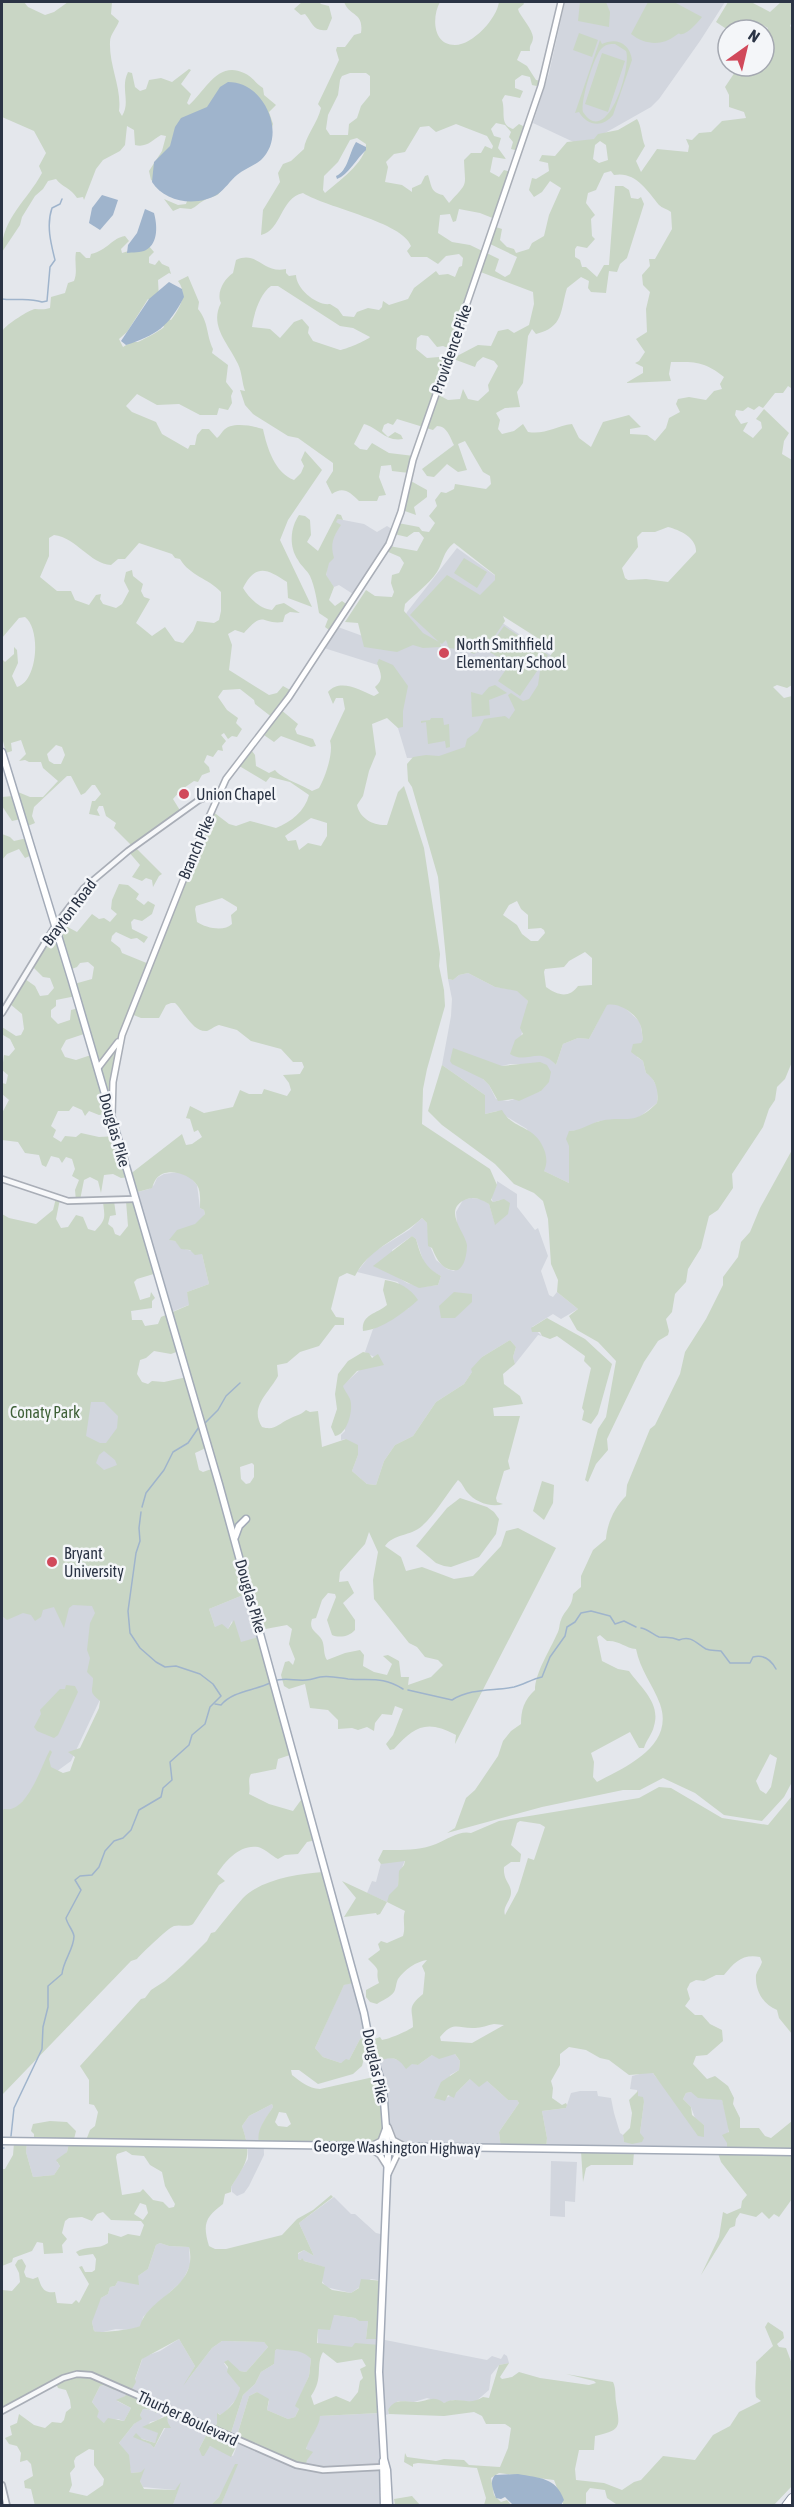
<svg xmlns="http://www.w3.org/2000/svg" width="794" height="2507" font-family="'Asap Condensed',sans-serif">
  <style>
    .built { fill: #d2d6de; fill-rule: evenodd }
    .green { fill: #c9d6c5; fill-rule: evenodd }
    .water { fill: #9fb4cc }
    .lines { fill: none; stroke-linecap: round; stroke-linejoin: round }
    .stream { stroke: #9fb4cc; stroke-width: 1.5 }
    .tertiary-casing { stroke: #a9aeb7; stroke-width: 8 }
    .secondary-casing { stroke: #a9aeb7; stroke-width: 8 }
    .primary-casing { stroke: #a3abb8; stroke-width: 9 }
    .motorway-casing { stroke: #8b94a3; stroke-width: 10 }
    .tertiary { stroke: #f7f8fa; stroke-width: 4.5 }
    .secondary { stroke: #fff; stroke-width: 5 }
    .primary { stroke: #fff; stroke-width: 6 }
    .motorway { stroke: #fff; stroke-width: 8 }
    .poi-dot { fill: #d1495b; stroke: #f4f6f9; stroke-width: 2 }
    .labels { text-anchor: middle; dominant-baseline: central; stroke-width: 5; stroke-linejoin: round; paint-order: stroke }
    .street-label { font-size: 16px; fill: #2b3445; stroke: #f4f6f9 }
    .poi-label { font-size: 16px; fill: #2b3445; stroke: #f4f6f9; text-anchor: start }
    .park-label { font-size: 16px; fill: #3f6138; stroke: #f4f6f9 }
  </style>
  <rect width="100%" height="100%" fill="#e4e7ec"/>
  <g class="built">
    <path d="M 565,2 L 725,2 L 700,41 L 659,99 L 651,107 L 582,146 L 533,123 L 549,73 Z"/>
    <path d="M 338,519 L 364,524 L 377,532 L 387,526 L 395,531 L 356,596 L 339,585 L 334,587 L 326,576 L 332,539 L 340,525 L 335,522 Z"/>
    <path d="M 457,548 L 497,577 L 483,610 L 555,658 L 545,693 L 458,757 L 407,758 L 388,695 L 387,668 L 324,648 L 338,627 L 390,646 L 407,612 Z"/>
    <path d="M 468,973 L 495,987 L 517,990 L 528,1001 L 521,1037 L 523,1057 L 541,1054 L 550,1058 L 556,1065 L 563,1044 L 578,1038 L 589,1039 L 607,1004 L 613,1003 L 623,1006 L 640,1022 L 643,1039 L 637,1057 L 643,1061 L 646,1073 L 651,1076 L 658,1089 L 657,1103 L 637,1119 L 599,1121 L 580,1130 L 569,1131 L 569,1183 L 544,1171 L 527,1129 L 497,1111 L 485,1114 L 485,1095 L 442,1065 L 451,1016 L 452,999 L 448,979 L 453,980 L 459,975 ZM 510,1064 L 522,1064 L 541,1091 L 508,1101 L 496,1099 L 489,1085 L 483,1079 L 502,1066 Z"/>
    <path d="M 179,1172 L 190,1177 L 197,1185 L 200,1208 L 204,1210 L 205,1214 L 199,1222 L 170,1240 L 175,1241 L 181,1248 L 202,1254 L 209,1284 L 187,1292 L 191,1304 L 169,1313 L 134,1193 L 149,1189 L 154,1185 L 157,1178 L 164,1174 Z"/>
    <path d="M 497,1181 L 517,1194 L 517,1207 L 535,1230 L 538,1228 L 548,1256 L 541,1271 L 549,1295 L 553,1297 L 557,1292 L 578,1309 L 561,1319 L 553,1314 L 532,1327 L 542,1336 L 538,1335 L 515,1364 L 513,1357 L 516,1347 L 510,1340 L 482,1357 L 464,1384 L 436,1402 L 413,1436 L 395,1445 L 384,1461 L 376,1485 L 367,1484 L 352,1471 L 358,1455 L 346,1439 L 341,1440 L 341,1435 L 345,1431 L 342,1386 L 374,1357 L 365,1352 L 373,1329 L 409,1308 L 398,1282 L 357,1272 L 372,1253 L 409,1230 L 422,1218 L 427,1223 L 430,1246 L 436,1260 L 447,1269 L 454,1271 L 464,1259 L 467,1246 L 457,1225 L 456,1212 L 463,1200 L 471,1198 L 481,1199 L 489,1204 L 495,1224 L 500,1200 L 493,1202 L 491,1197 L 497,1185 ZM 412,1236 L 416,1239 L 424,1263 L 429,1270 L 441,1276 L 438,1285 L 422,1287 L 407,1283 L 393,1274 L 392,1250 Z"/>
    <path d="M 2,1297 L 131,1410 L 105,1689 L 71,1761 L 38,1785 L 2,1823 Z"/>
    <path d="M 248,1593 L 262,1636 L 241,1643 L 232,1621 L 228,1629 L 222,1626 L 215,1627 L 209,1609 Z"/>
    <path d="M 405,1860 L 399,1875 L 398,1887 L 387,1902 L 367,1893 L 372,1881 L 376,1882 L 381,1863 Z"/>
    <path d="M 353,1982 L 367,2037 L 360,2039 L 349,2060 L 341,2063 L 323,2057 L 315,2048 L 339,1995 L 344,1985 Z"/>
    <path d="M 454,2053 L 460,2061 L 459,2070 L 450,2075 L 446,2098 L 456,2093 L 470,2079 L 487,2081 L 508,2100 L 517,2100 L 519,2103 L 499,2132 L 501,2149 L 388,2147 L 375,2062 L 387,2057 L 418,2065 L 432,2055 Z"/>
    <path d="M 651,2071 L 704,2137 L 704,2125 L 695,2118 L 691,2107 L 683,2099 L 686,2093 L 691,2092 L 722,2100 L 729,2126 L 727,2152 L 546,2150 L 547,2138 L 542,2111 L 566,2108 L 571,2093 L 580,2091 L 597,2091 L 598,2096 L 611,2098 L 614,2113 L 620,2133 L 623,2135 L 624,2142 L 640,2133 L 644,2102 L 638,2096 L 637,2090 L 630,2089 L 632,2076 Z"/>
    <path d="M 272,2104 L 273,2107 L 263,2123 L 264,2155 L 249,2186 L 244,2193 L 237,2196 L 232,2192 L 231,2187 L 248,2159 L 248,2146 L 242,2126 L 249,2116 Z"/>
    <path d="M 27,2143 L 69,2143 L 67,2152 L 57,2162 L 60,2166 L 54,2175 L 33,2177 L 26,2152 Z"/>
    <path d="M 551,2161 L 577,2162 L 575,2202 L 565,2201 L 565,2217 L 550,2216 Z"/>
    <path d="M 334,2197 L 351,2214 L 355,2214 L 376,2233 L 385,2235 L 383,2281 L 371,2279 L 351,2293 L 326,2287 L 322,2281 L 324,2267 L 298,2259 L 298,2254 L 304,2250 L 314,2256 L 299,2223 Z"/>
    <path d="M 160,2243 L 169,2246 L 189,2247 L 190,2265 L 183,2280 L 143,2317 L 141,2326 L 131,2330 L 116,2329 L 99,2333 L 94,2331 L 92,2322 L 94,2311 L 101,2298 L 108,2294 L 110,2287 L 115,2286 L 118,2281 L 138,2276 L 148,2269 L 156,2245 Z"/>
    <path d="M 334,2315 L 355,2318 L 359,2321 L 368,2321 L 366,2339 L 380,2339 L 487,2360 L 492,2356 L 501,2359 L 504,2354 L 507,2356 L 509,2363 L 499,2365 L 491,2375 L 489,2390 L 475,2402 L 453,2400 L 444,2403 L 427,2398 L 414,2402 L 398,2401 L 388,2410 L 389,2414 L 382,2416 L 383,2505 L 221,2505 L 237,2464 L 219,2497 L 211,2505 L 173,2505 L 179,2486 L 175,2490 L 143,2487 L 140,2481 L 141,2472 L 131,2473 L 128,2456 L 119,2443 L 134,2424 L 141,2419 L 140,2415 L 143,2409 L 159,2412 L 131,2391 L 143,2357 L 160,2351 L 179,2339 L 195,2366 L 186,2382 L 212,2348 L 222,2341 L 264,2342 L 268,2347 L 246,2372 L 240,2371 L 226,2362 L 224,2363 L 240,2388 L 239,2396 L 225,2412 L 220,2415 L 218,2413 L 217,2423 L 214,2429 L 210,2428 L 199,2449 L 205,2452 L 210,2446 L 233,2456 L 239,2441 L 305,2466 L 307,2441 L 316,2428 L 320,2416 L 381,2413 L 380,2346 L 346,2348 L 318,2345 L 318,2329 ZM 167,2413 L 168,2423 L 154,2448 L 150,2444 L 134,2436 L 155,2443 L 159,2433 L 146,2428 L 150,2422 L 158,2420 Z"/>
    <path d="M 277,2349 L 298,2350 L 307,2354 L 311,2359 L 309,2376 L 296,2406 L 299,2409 L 295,2417 L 288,2419 L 267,2410 L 269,2401 L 257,2392 L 249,2396 L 236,2439 L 230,2436 L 243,2395 L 255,2384 L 261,2372 L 274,2364 L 274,2352 Z"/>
    <path d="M 104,2385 L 120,2386 L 128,2390 L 125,2396 L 117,2401 L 131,2408 L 124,2421 L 118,2419 L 104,2423 L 96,2417 L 99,2411 L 92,2402 L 100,2386 Z"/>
  </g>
  <g class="green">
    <path d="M 2,2 L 24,2 L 28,7 L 45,15 L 54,12 L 68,2 L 112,2 L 111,14 L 119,21 C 117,28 110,34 110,42 C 109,66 122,88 119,111 L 122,116 C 131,102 120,88 128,72 L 132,73 L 135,87 L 140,91 L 146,89 L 149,80 L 161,78 L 172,82 L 189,69 L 191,70 L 181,84 L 191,94 L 187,103 L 189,105 C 205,91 218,60 244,73 C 252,76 256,84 263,88 L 264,95 L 276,105 L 269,112 L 273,124 L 267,146 L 222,181 C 221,200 216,193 203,201 C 199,203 196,207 191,209 L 180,208 L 173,211 L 164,199 L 178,205 L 186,204 L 187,201 L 151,180 L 149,171 L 162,151 L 166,136 L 161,135 C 152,140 147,148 135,145 L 134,130 L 127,126 L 125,145 L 120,151 L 103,160 L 96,169 L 84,200 L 83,197 L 77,198 C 71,188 62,187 56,179 L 48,181 L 43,189 L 35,196 L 22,217 L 20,225 L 2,252 C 1,219 27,201 42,173 L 39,166 L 46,153 L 34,131 L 2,117 Z"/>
    <path d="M 302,2 L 319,2 L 321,4 L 329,6 L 332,18 L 327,30 C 313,32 312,22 305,14 L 301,15 L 294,9 Z"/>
    <path d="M 344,2 L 442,2 L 440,2 C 432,16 432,45 455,45 C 473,45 497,18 499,2 L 523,2 L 524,4 L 518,9 L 519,12 C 523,19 532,29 533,37 C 533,44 529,44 530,51 L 521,51 L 517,60 L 527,66 L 536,80 L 542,81 L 541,87 L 532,85 L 530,77 L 522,75 L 515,80 L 515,88 L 523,91 L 520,98 L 505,95 L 502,100 C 506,111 499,125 513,129 L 519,124 L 527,128 L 519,151 L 511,149 L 513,142 L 509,137 L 511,132 L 505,125 L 496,123 L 491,129 L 494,136 L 501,138 L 498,148 L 506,159 L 493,157 L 490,172 L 499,177 L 504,170 L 511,172 L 495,219 L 480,213 L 459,209 L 456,221 L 453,222 L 450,214 L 440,215 L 438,233 L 452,242 L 470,245 L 499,259 L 495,271 L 505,277 L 510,274 L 517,257 L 488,243 L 493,226 L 502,229 L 500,240 L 507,247 L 514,249 L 516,253 L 529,249 L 532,243 L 544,236 L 549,215 L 561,188 L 550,181 L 542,192 L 534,197 L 529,190 L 532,178 L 536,179 L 549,171 L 548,163 L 539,161 L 542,155 L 555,156 L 567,142 L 594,139 L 598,134 L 618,130 L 637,119 C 642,127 641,137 645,146 L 636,161 L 641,172 L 657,149 L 688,152 L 689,146 L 686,139 L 692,140 L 699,133 L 711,132 L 722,121 L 746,118 L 744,112 L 729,107 L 729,95 L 725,87 L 739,66 L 764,66 L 764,35 L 768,28 L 757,22 L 750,30 L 728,30 L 716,22 L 728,2 L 751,2 L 770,12 L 781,2 L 792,2 L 792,22 L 790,26 L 792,28 L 792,384 L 791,388 L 788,386 L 783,393 L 775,393 L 763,408 L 759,406 L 754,410 L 748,407 L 743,411 L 736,410 L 735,415 L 741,424 L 748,422 L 743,431 L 753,438 L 762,428 L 761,422 L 756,419 L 764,409 L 789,433 L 784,441 L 782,454 L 792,460 L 792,685 L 787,688 L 777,685 L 773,687 L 784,698 L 792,696 L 792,1062 L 785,1079 L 777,1087 L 775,1100 L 769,1109 L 763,1127 L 732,1174 L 733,1188 L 718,1210 L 709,1216 L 701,1248 L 688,1269 L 686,1282 L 675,1294 L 672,1312 L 666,1319 L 669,1331 L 668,1335 L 658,1341 L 644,1362 L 607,1439 L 608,1450 L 596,1464 L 588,1482 L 585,1480 L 598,1429 L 606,1417 L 616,1361 L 598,1342 L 577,1330 L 569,1316 L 578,1309 L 557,1292 L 558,1280 L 551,1264 L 548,1219 L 543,1201 L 534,1193 L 514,1184 L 495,1164 L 442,1125 L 428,1111 L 442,1065 L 485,1095 L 485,1114 L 502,1110 C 513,1131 536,1124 545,1152 C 547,1160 547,1164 544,1171 L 569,1183 L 569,1146 L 566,1139 L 569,1131 C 583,1130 588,1124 600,1121 C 627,1115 633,1127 657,1103 C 659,1092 656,1079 646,1073 L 643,1061 L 631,1052 L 633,1044 L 641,1043 L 643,1039 C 642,1035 642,1028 640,1024 C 636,1014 619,1002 607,1005 L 589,1039 L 578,1038 L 563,1044 L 556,1065 C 539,1045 527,1065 510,1054 L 515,1040 L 523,1034 L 520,1028 L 528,1001 L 517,991 L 495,987 L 468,973 L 459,975 L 453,980 L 448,979 L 438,877 L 412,787 L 408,781 L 407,764 L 413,757 L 426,755 L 439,756 L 465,747 L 467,739 L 478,731 L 484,719 L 505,716 L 509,719 L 515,710 L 508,695 L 511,693 L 523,701 L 529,699 L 538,685 L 540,671 L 555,649 L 503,616 L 505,621 L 484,652 L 479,651 L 474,654 L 465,650 L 449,648 L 446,640 L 442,644 L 440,643 L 441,647 L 423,648 L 413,645 L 397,652 L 364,647 L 358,623 L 345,622 L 366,590 L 375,596 L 392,597 L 394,592 L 391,583 L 392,575 L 399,573 L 404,563 L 400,557 L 386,551 L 389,546 L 417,551 L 424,538 L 419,532 L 414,532 L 407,537 L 394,534 L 398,523 L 419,527 L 422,531 L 429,532 L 435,523 L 429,516 L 437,506 L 435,500 L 441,492 L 446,493 L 454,489 L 455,484 L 486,489 L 491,484 L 490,476 L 483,472 L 465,441 L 458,444 L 467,470 L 458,472 L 447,464 L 434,477 L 427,476 L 422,469 L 454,445 C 450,437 447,426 437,426 L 433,430 L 397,419 L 393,425 L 388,423 L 384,425 L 382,431 L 388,437 L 395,432 L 401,435 L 403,439 C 385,442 379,428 364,424 L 354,444 L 360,449 L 367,450 L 372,443 L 389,453 L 414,456 L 409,473 L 392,471 L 391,465 L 381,466 L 379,477 L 386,495 L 379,496 L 377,501 L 359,501 C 350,492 343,486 332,494 L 326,482 L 333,471 L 333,463 L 298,438 L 288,436 L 253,414 L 245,405 L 240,390 L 245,391 C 242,383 242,372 238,364 C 228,343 209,326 221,303 C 216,293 224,279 233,273 L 236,260 C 258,250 262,274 286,269 L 286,273 L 289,276 L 296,275 C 296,288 316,306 330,304 L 338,309 L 343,316 L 354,317 L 357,312 L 368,308 L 379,310 L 382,307 L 383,301 L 389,305 L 408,299 L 414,288 L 436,271 L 439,275 L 448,274 L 455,277 L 459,267 L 462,266 L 463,258 L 459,254 L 446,256 L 438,264 L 427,257 L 411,257 L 407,251 L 411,246 C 403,222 327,208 303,193 C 280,198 282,230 261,235 L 263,210 L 280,182 L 278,173 L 283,164 L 291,161 L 304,149 C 305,137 318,122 321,108 L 318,104 L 339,60 L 336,50 L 337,47 L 345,47 L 354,35 L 361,33 C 364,12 350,17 344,2 ZM 350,73 L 366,73 L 370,76 L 370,95 L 361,106 L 357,118 L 349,124 L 348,135 L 330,135 L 326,129 L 328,115 L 338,95 L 340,80 L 342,76 ZM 456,124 L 487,136 L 493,146 L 492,149 L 485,146 L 481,153 L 471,153 L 464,160 C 465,188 469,181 449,203 L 443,195 C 430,192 432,186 428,175 L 425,176 L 421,184 L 412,188 L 412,192 L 402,185 L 385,182 L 388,167 L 386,162 L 394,154 L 405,152 L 420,127 L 429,126 L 436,132 ZM 357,138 L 366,144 C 367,161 337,183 325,193 L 323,190 L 324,176 L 338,162 L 350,140 ZM 600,141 L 606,145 L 608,160 L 599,163 L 593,159 L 595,145 ZM 611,171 L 614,175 C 635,171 647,190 659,205 C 662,208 667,209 671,212 L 672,229 L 655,259 L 649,259 L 650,266 L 642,275 L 643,285 L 650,292 L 646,309 L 647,332 L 636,339 L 645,352 L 639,361 L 635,363 L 643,367 L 643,373 L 626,383 L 671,381 L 669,374 L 671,362 C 695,362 704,361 724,377 L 720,384 L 722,389 L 714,391 L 706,400 L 689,397 L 678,399 L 676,404 L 680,412 L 669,418 L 666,428 L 655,441 L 647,435 L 630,434 L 630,429 L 641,427 L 629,415 L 603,422 L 591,447 L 579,438 L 572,424 C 556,426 545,435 528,432 L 523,424 L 514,431 L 502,434 L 498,429 L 500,420 L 496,413 L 505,408 L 520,407 L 517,392 L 523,383 L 528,336 L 532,329 L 536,334 C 564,327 560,311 567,288 L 581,277 L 589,281 L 588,288 L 591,292 L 606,293 L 609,271 L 617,272 L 620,264 L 627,258 L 644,204 L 641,197 L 638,199 L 631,198 L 629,190 L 623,186 L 615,186 L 609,265 L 604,265 L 597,277 L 586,267 L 582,267 L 580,260 L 575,257 L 575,249 L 577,246 L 587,248 L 595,239 L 592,236 L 591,219 L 595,215 L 586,203 L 588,193 L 596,190 L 604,173 ZM 478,271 L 533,292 L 534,304 L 529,325 L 514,333 L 508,329 L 498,331 L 491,346 L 478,345 L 457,356 L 449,353 L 448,357 L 475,367 L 477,362 L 483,357 L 494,361 L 498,366 L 488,385 L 489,391 L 478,401 L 468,399 L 463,389 L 460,399 L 448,400 L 435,393 L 446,360 L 439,357 L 427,358 L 416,349 L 417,338 L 421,335 L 428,336 L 437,347 L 443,346 L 450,349 ZM 271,286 L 278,286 L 340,326 L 353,328 L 370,337 C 368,340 344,350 340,350 L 313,341 L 308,333 L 309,327 L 302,319 L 294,322 L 280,338 L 270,329 L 252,327 C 254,313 260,294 271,286 ZM 668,527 C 680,530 697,538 696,552 L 668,582 L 646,579 L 628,580 L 625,578 L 622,568 L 638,547 L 637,537 L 642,532 L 655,532 ZM 454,543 L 495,575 L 495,580 L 480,595 L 447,575 L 410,615 L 439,642 L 423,633 L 404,611 L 405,604 C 415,594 429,584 437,572 C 443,563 443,551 454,543 ZM 517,901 L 521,909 L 528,915 L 528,929 L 541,928 L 544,930 L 545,933 L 538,941 L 531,941 L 522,934 L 517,925 L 503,915 L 509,905 ZM 585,952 L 592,958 L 592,985 L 578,986 C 569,999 557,995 546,987 L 544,972 L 545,969 L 564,967 L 569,961 Z"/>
    <path d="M 580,2 L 606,2 L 610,12 L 609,27 L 578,21 Z"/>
    <path d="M 648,2 L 674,2 L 702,17 C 698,22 691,30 685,33 C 676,37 683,30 675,36 C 662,46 645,45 631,34 Z"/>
    <path d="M 579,33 L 598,40 L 592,57 L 573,50 Z"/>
    <path d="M 600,40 L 602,44 C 617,37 630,44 632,60 L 613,115 C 603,128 587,126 579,112 L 575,113 ZM 615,44 L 626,51 C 632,67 607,149 583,112 C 580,102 594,55 602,48 C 606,44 610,44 615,44 Z"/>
    <path d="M 602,53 L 625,61 L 608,112 L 585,104 Z"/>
    <path d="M 125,236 L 129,241 L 121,249 L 122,253 L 148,245 L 154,252 L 149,257 L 149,263 L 155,265 L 159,260 L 162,264 L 169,267 L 171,274 L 169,273 L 158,280 L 159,299 L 156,302 L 148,299 L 127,332 L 119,339 L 123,347 L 131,342 L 138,342 C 144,339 160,331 164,327 L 162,324 L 166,318 L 171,320 C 180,308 188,294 178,281 L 188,276 L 199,302 L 198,309 C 209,323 206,334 213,349 L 212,353 L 228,365 L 226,382 L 233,391 L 231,396 L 232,403 L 228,410 L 219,408 L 217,415 L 200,415 L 179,404 L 157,405 L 137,394 L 126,406 L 132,412 L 156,422 L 162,434 L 188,449 L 190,445 L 195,445 L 197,435 L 202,429 L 209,429 L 217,438 C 220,436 221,433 223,431 C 231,421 253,426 263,429 C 267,448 275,473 294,480 L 301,473 L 304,466 L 301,460 L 305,451 L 322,470 L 288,520 L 280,540 L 312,607 L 288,598 L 287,582 C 267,569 256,563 243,588 C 249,598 260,609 272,610 L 276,605 L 284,603 L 300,613 L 290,612 L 285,615 L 283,622 C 261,625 265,609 244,633 L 235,630 L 228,634 L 232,645 L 229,670 L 269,695 L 277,693 L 283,686 L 292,691 L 280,709 L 298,724 L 295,729 L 297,734 L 313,739 L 316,746 L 311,747 L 281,736 L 274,742 L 261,733 L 273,718 L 255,704 L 254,700 L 240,689 L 223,690 L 218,697 L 227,710 L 238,718 L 236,723 L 242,729 L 237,737 L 232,736 L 228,739 L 224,733 L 221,735 L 226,741 L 222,746 L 223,751 L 218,750 L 213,757 L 207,755 L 204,762 L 209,767 L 210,772 L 202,775 L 198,782 L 194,781 L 181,790 L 173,799 L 181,812 L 134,846 L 162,874 L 159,876 L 153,887 L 152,880 L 146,878 L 142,881 L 132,877 L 140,865 L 128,851 L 133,847 L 114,828 L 116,823 L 106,816 L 103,806 L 99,806 L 97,810 L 100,816 L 89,814 L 92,801 L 95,801 L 101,794 L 95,785 L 92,785 L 85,793 L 81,795 L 71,776 L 67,776 L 34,807 L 32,816 L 35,823 L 28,826 L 18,792 L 30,797 L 43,797 L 58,781 L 43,768 L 41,762 L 29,762 L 25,760 L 19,761 L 26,754 L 21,740 L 11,743 L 12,751 L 6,753 L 2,737 L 2,659 L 5,662 L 14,654 L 14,647 L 17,650 L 18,663 L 12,676 L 17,687 C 38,681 41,629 25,617 L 19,618 L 2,638 L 3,330 C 7,324 29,310 35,309 C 40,309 44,310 50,308 L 51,297 L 65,293 L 68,283 L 74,281 C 78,271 74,263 76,252 L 80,252 L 86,258 L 90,258 L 91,254 C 108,250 112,238 125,236 ZM 54,535 C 77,538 90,564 111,565 L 118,559 L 125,559 L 139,543 L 172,554 L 175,558 L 180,559 C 190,576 208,578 221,592 L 221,611 L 219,620 L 214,623 L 197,621 L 193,631 L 183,643 L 175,641 L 165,627 L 152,636 L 136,623 L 150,599 L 144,597 L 141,591 L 143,584 L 133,576 L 132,570 L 126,572 L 124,581 L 129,591 L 122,604 L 116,608 L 103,604 L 100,599 L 101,594 L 96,595 L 89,605 L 75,600 L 71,591 L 57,591 L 40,577 L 49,556 L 49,538 ZM 56,745 L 62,747 L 65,755 L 61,764 L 54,764 L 49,761 L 47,754 Z"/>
    <path d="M 409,480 L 427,490 L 427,497 L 414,507 L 416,515 L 402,510 Z"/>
    <path d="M 337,514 L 341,515 L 343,520 L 338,519 L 336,522 L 341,525 C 333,537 330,544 334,558 L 329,563 L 326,575 L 334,587 L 329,600 L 335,606 L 342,601 L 349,606 L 332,632 L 325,627 L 328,619 L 319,613 C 317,601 315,587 310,576 C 307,570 301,566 298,560 C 289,547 290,528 299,515 L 305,516 L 310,520 L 311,535 L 307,542 L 318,551 Z"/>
    <path d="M 464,558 L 487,572 L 477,588 L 454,573 Z"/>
    <path d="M 504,626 L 548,655 L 520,696 L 498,681 L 509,665 L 487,650 Z"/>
    <path d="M 379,659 L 393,665 L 408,686 L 403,711 L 403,727 L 398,728 L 387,718 L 372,724 L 376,754 L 369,771 L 363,796 L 357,805 C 360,819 374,826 387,825 L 398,792 L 404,786 L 424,848 L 440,954 L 439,966 L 444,990 L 445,1006 L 427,1069 L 423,1089 L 422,1124 L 490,1169 L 497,1185 L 491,1200 L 493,1202 L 504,1199 L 510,1203 L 508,1214 L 495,1225 L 489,1204 C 482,1200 475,1196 467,1199 C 441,1209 465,1232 467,1245 C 467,1253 465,1266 458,1270 C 443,1272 437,1260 432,1248 L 428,1246 L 427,1223 L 422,1218 C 401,1238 369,1248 355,1276 L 347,1273 L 339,1277 L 331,1309 L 336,1317 L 344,1318 L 344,1325 L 335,1325 L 319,1346 L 300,1352 L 287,1363 L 277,1365 L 278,1376 C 269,1393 249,1407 262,1427 C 275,1431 278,1424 289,1419 C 296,1415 299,1416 306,1410 L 310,1412 L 318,1411 L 322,1447 L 346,1439 L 358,1445 L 358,1455 L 352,1471 L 367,1484 L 376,1485 L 384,1461 L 395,1445 L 413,1436 L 436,1402 L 464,1384 L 472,1372 L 471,1369 L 482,1357 L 510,1340 L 516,1347 L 513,1357 L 515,1364 L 503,1374 L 504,1384 L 520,1396 L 523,1404 L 493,1408 L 494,1416 L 520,1416 L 508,1461 L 510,1469 L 504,1471 L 496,1498 L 497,1502 L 503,1504 C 491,1508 475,1502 467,1492 C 463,1487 463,1484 458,1480 C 446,1495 436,1513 422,1526 C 411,1536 393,1534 385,1546 L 401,1557 L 406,1571 L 422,1567 L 454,1579 L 473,1576 L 501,1546 L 506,1531 L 518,1528 L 556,1548 L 455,1744 L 456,1735 C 426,1719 414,1727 394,1749 L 390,1750 L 386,1744 L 393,1735 L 403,1709 L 395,1706 L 392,1715 L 382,1714 L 375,1723 L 374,1731 L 367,1727 L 358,1730 L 352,1728 L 338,1729 L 338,1720 L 328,1710 L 310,1708 L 305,1684 L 289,1689 L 284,1686 L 281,1675 L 285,1662 L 289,1661 L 293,1665 L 295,1659 L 289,1644 L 292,1629 L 287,1625 L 260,1630 L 248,1593 L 209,1609 L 215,1627 L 222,1624 L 228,1629 L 234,1620 L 241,1642 L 262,1636 L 293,1754 L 278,1759 L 276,1769 L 251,1774 C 247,1781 251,1786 249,1794 L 269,1804 L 293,1811 L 301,1800 L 306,1800 L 316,1840 L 307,1842 L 298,1854 L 285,1855 L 278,1859 C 272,1856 264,1848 258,1847 C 240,1844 225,1861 217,1874 L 225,1881 L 219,1885 L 193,1924 C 187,1928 181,1924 174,1926 C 168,1928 141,1954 137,1959 L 131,1961 L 2,2095 L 2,1811 L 4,1809 C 27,1814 41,1766 50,1750 L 52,1752 L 49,1759 L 51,1767 L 63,1773 L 70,1771 L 75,1757 L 68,1752 L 80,1748 L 99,1708 L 100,1701 C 88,1691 93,1692 93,1678 L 87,1672 L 90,1658 L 87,1650 L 90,1623 L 95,1613 L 92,1606 L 73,1605 L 69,1608 L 64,1628 L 54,1607 L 43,1610 L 41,1617 L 35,1621 L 31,1615 L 23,1613 L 7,1620 L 2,1616 L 2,1214 L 9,1218 L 36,1224 L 53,1210 L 56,1198 L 60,1199 L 56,1219 L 61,1228 L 68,1227 L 76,1215 L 83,1217 L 88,1229 L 95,1231 C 106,1219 105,1219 103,1202 L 114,1201 L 116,1215 L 110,1216 L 108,1224 L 113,1228 L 115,1234 L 120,1236 L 128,1226 L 126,1201 L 135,1200 L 157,1273 L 137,1279 L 134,1282 L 140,1300 L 150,1297 L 151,1292 L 155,1298 L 152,1301 L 152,1308 L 131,1311 L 132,1320 L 142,1320 L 145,1326 L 158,1324 L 161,1317 L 189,1305 L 187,1292 L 209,1284 L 202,1254 L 195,1255 L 190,1250 L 181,1249 L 175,1241 L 169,1240 L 177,1230 L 195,1224 L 205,1214 L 204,1210 L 200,1208 C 200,1201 201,1191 197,1185 C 190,1174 166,1166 156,1179 C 154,1182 153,1185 152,1188 L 134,1193 L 129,1177 L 121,1178 L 113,1174 L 104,1175 L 101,1193 L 98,1181 L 90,1177 L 84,1180 L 80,1200 L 76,1201 L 75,1190 L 79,1180 L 72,1176 L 75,1169 L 72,1159 L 66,1157 L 62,1163 L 59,1158 L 51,1156 L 46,1167 L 42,1165 L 39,1155 L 25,1153 L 18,1142 L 2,1140 L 2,1113 L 9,1100 L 2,1094 L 2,1083 L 6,1084 L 8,1075 L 2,1070 L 4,1055 L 9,1056 L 15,1049 L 10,1039 L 3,1035 L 2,1027 L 16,1036 L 21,1035 L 24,1029 L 22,1014 L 10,1004 L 25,979 L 35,986 L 40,996 L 48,995 L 54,988 L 50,978 L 43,977 L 31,965 L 55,927 L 64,925 L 77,932 L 92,914 L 99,919 L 104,918 L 110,922 L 117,914 L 111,909 L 112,900 L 119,884 L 128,885 L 139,894 L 136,899 L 144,905 L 148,901 L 155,905 L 152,914 L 142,921 L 134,919 L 131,922 L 132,929 L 148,937 L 144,943 L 137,938 L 131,939 L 116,932 L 112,936 L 111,941 L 120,948 L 122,953 L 149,964 L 212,811 L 229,824 L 236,826 L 250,821 L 276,828 C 291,822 305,811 309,795 L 290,782 L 270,777 L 266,782 L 236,764 L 249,747 L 255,755 L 256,766 L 269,773 L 275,770 C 281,778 302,785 312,791 L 319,788 C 325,778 334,752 330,741 L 345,709 L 343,698 L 336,698 L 333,704 L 328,692 C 340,678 360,690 374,696 L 379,693 L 375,687 C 385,679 380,672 377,663 ZM 311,818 L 327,823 L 327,836 L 321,846 L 308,843 L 299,850 L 296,840 L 288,841 L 285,836 ZM 222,898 L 237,907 L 237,910 L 231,915 L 232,924 C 224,932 206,928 197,922 L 195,909 L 196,906 ZM 88,962 L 94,967 L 92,979 L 74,984 L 69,970 L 77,967 L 80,963 ZM 76,996 L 79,1008 L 71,1010 L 70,1020 L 58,1024 L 51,1017 L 51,1010 L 56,1006 L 56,1000 ZM 171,1003 L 175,1003 C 183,1010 193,1033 207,1031 C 210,1030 215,1026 219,1025 L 237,1030 L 251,1041 L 281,1049 L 293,1062 L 302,1062 L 304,1067 L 300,1074 L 283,1075 L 289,1083 L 291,1090 L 287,1096 L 264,1089 L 262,1094 L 249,1094 L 240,1090 L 233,1107 L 204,1113 L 190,1106 L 186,1118 L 190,1119 L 194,1132 L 198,1130 L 202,1137 L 192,1144 L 186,1145 L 182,1134 L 129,1175 L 117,1136 L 99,1137 L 81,1133 L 76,1137 L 65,1136 L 61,1142 L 53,1137 L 56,1130 L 51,1126 L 58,1111 L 69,1111 L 73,1106 L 82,1110 L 85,1116 L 89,1111 L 99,1115 L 110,1113 L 121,1037 L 131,1014 L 141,1018 L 159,1018 L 166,1005 ZM 87,1033 L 94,1054 L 76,1060 L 65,1057 L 61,1049 L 66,1040 ZM 154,1351 L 171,1354 L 179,1351 L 187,1377 L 164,1382 L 152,1381 L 148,1384 L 142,1382 L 137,1374 L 140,1360 L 146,1358 ZM 91,1402 L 104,1402 L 118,1416 L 117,1428 L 106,1443 L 100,1443 L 86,1436 ZM 208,1447 L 214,1468 L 203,1472 L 199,1470 L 195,1453 ZM 104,1451 L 115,1460 L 117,1465 L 104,1470 L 96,1463 L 99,1455 ZM 252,1463 L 254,1465 L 254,1477 L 250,1483 L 246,1484 L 241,1479 L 240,1467 ZM 369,1532 L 378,1552 L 373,1580 L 374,1599 L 409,1643 L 417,1647 L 425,1657 L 438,1660 L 443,1665 L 431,1677 L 408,1685 L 409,1677 L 401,1677 L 399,1661 L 388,1655 L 383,1656 L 392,1664 L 387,1675 L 374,1672 L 363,1666 L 364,1655 L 360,1650 L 345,1653 L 327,1660 C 323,1654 325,1647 322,1640 C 318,1632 308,1631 312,1619 L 316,1618 L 322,1600 L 328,1593 L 335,1594 L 336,1597 L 327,1620 L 332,1635 C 339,1638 349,1637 355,1630 L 355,1620 L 343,1603 L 354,1593 L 348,1581 L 339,1582 L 340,1572 L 365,1544 Z"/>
    <path d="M 495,685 L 507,693 L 489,700 L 490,715 L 472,717 L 471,692 L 482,695 L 489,687 Z"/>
    <path d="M 431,718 L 443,718 L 444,725 L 449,724 L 450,747 L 446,748 L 445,741 L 428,744 L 426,722 L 421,723 L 421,721 L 430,720 Z"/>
    <path d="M 13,796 L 21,819 L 12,821 L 2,806 L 2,797 Z"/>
    <path d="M 2,834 L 10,837 L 14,841 L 27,838 L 32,855 L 25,858 L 19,849 L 7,854 L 2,860 Z"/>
    <path d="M 453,1048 L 502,1066 L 540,1062 L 547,1065 L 551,1072 L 549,1082 L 541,1091 L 519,1101 L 513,1099 L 498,1101 L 489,1085 L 483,1079 L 452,1064 L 450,1061 Z"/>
    <path d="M 792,1150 L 792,1782 L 784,1797 L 762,1821 L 724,1815 L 695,1793 L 663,1778 L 640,1790 L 623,1790 L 542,1807 L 447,1833 L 455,1828 L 466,1798 L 475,1790 L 498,1756 L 503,1741 L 511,1731 L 521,1724 C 521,1710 524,1700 535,1690 C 535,1673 550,1650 557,1634 C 560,1629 559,1624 561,1620 C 565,1609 572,1608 573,1594 L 581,1587 L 581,1576 L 593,1550 L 606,1539 C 607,1523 615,1507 626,1496 L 627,1485 L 650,1429 L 655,1425 L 680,1374 L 685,1352 L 706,1319 L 723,1285 L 723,1277 L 738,1257 L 741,1242 L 750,1232 L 760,1208 ZM 600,1635 L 607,1641 C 619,1640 625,1648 636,1649 C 640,1670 653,1685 660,1704 C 675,1746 625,1767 597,1782 L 593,1777 L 594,1762 L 591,1753 L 630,1732 L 639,1748 L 644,1748 C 646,1740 652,1735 654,1726 C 661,1703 641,1688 629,1671 L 618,1669 L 602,1661 L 597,1637 ZM 770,1754 L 777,1758 L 771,1787 L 766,1794 L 760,1790 L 756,1781 Z"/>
    <path d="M 412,1236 L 416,1239 C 421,1257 424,1267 441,1276 L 438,1285 L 419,1288 L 373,1266 Z"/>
    <path d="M 385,1280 C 399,1282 410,1288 418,1300 C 405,1312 381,1330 363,1331 C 361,1314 377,1314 387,1305 L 383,1290 Z"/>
    <path d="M 454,1292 L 472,1294 L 472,1302 L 455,1318 L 441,1318 L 439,1306 Z"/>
    <path d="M 547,1318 L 585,1339 L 612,1364 L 598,1414 L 591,1424 L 582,1420 L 584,1411 L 582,1408 L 591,1368 L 584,1361 L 585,1356 L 557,1336 L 550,1339 L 542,1336 L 540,1332 L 532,1332 L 531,1328 Z"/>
    <path d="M 363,1352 L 369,1353 L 372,1358 L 378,1354 L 384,1365 L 357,1371 L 343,1386 C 344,1390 348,1394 350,1399 C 354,1410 347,1435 335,1436 L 331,1427 L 337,1409 L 335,1394 L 338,1374 L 348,1361 Z"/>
    <path d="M 542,1481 L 554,1485 L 553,1503 L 544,1520 L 533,1511 Z"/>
    <path d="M 460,1498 L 487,1507 L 494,1512 L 499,1519 L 496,1534 L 479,1557 L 451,1567 L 444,1566 L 436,1563 L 416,1546 L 447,1508 Z"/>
    <path d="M 66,1685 L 75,1686 L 78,1692 L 58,1735 L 54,1738 L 37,1731 L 34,1727 L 41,1714 L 40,1710 L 60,1689 L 65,1689 Z"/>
    <path d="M 659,1787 L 671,1788 L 722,1818 L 768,1825 L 792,1796 L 792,2034 L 779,2018 L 777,2010 C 763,2004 755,1991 756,1975 C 757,1971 761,1966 762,1962 L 760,1957 C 742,1954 735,1962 724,1975 L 716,1975 L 704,1981 L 696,1980 L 690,1983 L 687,1989 L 690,1999 L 685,2006 L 695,2015 L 702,2015 L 710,2024 L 722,2030 L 723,2041 L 707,2055 L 696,2056 L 693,2064 L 707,2079 L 715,2076 L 728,2086 L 734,2098 L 733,2104 L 740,2118 L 740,2128 L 759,2128 L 765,2136 L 771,2138 L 792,2121 L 792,2199 L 779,2217 L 774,2214 L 769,2219 L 762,2212 L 756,2217 L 740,2213 L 736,2219 L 735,2226 L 730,2228 L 701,2275 L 719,2237 L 723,2212 L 727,2214 L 741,2208 L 742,2201 L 747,2195 L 721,2162 L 718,2153 L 727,2152 L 727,2143 L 722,2135 L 729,2132 L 722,2100 L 698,2098 L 691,2092 L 686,2093 L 683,2099 L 691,2107 L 692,2115 L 704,2125 L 704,2137 L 698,2136 L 653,2073 L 629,2075 L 609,2060 L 600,2058 L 586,2050 L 569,2047 L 560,2054 L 560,2065 L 551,2081 L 553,2088 L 552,2098 L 562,2105 L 566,2103 L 567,2105 L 566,2108 L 542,2111 L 547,2138 L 546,2150 L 501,2149 L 499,2132 L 519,2103 L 517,2100 L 508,2100 L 487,2081 L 479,2087 L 470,2079 L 456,2093 L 454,2098 L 448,2095 L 445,2101 L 434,2098 L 441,2082 L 459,2070 L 460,2061 L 455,2054 L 439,2059 L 432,2055 L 418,2065 L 412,2064 L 406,2069 C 396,2054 389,2058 375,2062 L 370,2050 L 364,2058 L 362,2066 L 353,2074 L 318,2084 L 299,2070 L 291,2070 L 292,2075 C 301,2082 308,2088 320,2089 L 378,2076 L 388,2147 L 411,2148 L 399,2153 L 392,2163 L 366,2147 L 260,2146 C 254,2132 266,2118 273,2107 L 272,2104 L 249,2116 L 242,2126 C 252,2156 248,2160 231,2187 L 231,2192 L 225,2194 L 223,2204 C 206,2217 202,2223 209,2246 L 215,2249 L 226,2249 L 282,2235 L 297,2219 L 313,2210 L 331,2195 L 333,2197 L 299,2223 L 314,2256 L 304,2250 L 298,2253 L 298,2259 L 301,2260 L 302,2258 L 304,2261 L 325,2267 L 322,2283 L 332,2290 L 351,2293 L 359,2288 L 361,2279 L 383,2281 L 381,2339 L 366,2339 L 368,2321 L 359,2321 L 355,2318 L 334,2315 L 330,2330 L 318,2329 L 317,2343 L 352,2347 L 355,2343 L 380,2345 L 380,2413 L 320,2416 C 320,2426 309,2438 306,2449 L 313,2452 L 307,2460 L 305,2467 L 239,2441 L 231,2457 L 210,2446 L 204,2456 L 202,2456 L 199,2449 L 210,2428 L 214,2429 L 217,2423 L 217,2413 L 220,2415 C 231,2408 237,2400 240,2388 L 227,2372 L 228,2367 L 224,2362 L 228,2360 L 240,2371 L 246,2372 L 268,2347 L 264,2342 L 222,2341 L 212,2348 L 183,2386 L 195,2366 L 179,2339 L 142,2359 L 135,2379 L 136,2382 L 131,2391 L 162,2406 L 156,2413 L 153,2410 L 143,2409 L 140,2415 L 142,2419 L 134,2424 L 119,2443 L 129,2455 L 131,2473 L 141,2472 L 145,2468 L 140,2481 L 144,2489 L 175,2490 L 181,2482 L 173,2505 L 35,2506 L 31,2489 L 25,2488 L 24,2481 L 33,2476 L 31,2464 L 27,2460 L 20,2462 L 21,2453 L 17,2446 L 9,2444 L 5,2438 L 12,2435 L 10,2426 L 17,2423 L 19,2414 L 34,2425 L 45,2428 L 52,2422 L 61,2423 L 64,2420 L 66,2412 L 71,2408 L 70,2400 L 66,2390 L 58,2388 L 55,2381 L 4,2410 L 2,2406 L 2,2290 L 12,2291 L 20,2282 L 19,2273 L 15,2265 L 18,2260 L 22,2259 L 26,2266 L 24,2272 L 26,2277 L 33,2279 L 38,2277 C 41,2286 43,2294 55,2292 L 57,2303 L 72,2304 L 76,2300 L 79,2303 L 89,2284 L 79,2267 L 82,2266 L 85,2272 L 92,2272 L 95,2270 L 96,2259 L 93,2254 L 79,2256 L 76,2252 C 86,2245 99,2250 108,2243 L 108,2233 L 121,2237 L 128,2234 L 140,2236 L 144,2225 L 141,2221 L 111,2220 L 103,2212 L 97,2214 L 92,2221 L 82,2217 L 69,2218 L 65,2221 L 62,2233 L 67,2239 L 62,2245 L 63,2253 L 44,2254 L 43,2243 L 37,2242 L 32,2251 L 13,2258 L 12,2262 L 2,2266 L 2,2169 L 5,2169 L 13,2155 L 14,2143 L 27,2143 L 26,2152 L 33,2177 L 54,2175 L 60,2166 L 56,2160 L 67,2152 L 69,2143 L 34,2142 L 34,2134 L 31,2131 L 33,2124 L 50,2121 L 67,2122 L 76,2131 L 73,2143 L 85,2143 L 90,2130 L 95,2126 L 98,2112 L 94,2105 L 89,2104 L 89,2080 L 80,2066 L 141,1999 L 145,1998 L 151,1990 L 165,1981 L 183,1965 L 207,1941 L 211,1933 L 215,1932 C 224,1921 233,1909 243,1898 C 262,1879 298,1874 323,1872 L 353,1983 L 344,1985 L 315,2048 L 323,2057 L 341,2063 L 346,2059 L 349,2060 L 360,2039 L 367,2037 L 369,2041 L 380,2037 L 382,2040 C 389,2039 408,2031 413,2027 C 413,2009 406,2008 423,1994 L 425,1973 L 422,1966 L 427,1960 C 417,1961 404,1970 398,1979 C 396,1983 396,1989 394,1992 C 391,1997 381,2001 377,2004 L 370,2002 L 366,1997 L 366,1990 L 379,1983 C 374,1968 384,1974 368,1959 L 380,1950 L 378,1944 L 381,1941 L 387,1943 L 403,1936 C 406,1927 402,1919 405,1911 L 387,1902 L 380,1914 L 377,1915 L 376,1913 L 344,1917 L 356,1898 L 342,1881 L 387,1902 L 389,1895 L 398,1886 L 399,1871 L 404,1865 L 405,1861 L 381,1864 L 378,1860 L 383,1850 C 401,1850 419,1851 436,1844 C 446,1840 460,1830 471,1833 L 499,1821 L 639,1798 ZM 520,1821 L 540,1824 L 545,1827 L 534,1860 L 528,1858 L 518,1891 L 505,1915 C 502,1906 512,1900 511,1891 C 510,1883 503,1880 504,1867 L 511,1862 L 520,1862 L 521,1854 L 511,1845 L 517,1823 ZM 494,2024 L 504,2025 L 472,2043 L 441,2041 L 440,2037 C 454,2020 458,2029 475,2028 C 481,2028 488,2025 494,2024 ZM 279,2112 L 286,2113 L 291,2124 L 287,2127 L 278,2126 L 275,2122 ZM 126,2151 L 132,2155 L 144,2156 L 150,2165 L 162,2172 L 165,2186 L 175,2204 L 174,2207 L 169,2208 L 163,2202 L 153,2200 L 143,2189 L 140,2192 L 122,2195 L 116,2157 L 117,2154 ZM 140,2203 L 146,2205 L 148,2213 L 143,2220 L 134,2214 ZM 160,2243 L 169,2246 L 189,2247 C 199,2289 149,2295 140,2326 C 134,2329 101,2334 94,2331 L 92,2322 L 101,2298 L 108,2294 L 110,2287 L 115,2286 L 118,2281 L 139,2285 L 138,2276 L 148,2269 L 156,2245 ZM 277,2349 C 291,2352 301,2348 311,2359 L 309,2376 L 295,2406 L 299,2409 L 295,2417 L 288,2419 L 267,2410 L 269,2399 L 257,2392 L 249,2396 L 236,2439 L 230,2436 L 243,2395 L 255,2384 L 261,2372 L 274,2364 L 275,2351 ZM 323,2352 L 337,2363 L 362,2359 L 366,2366 L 360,2369 L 363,2378 L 360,2381 L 358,2392 L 350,2402 L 336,2396 L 314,2405 L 311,2396 C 324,2378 315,2366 323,2352 ZM 104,2385 L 114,2390 L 120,2386 L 128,2390 L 125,2396 L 116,2400 L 131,2408 L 124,2421 L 108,2418 L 104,2423 L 97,2417 L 99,2411 L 92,2402 L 100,2386 ZM 89,2449 L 94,2450 L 94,2465 L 104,2479 L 103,2485 L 87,2496 L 69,2492 L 72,2485 L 70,2473 L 75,2467 L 74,2461 L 76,2457 Z"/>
    <path d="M 638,2091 L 638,2096 L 643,2097 L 644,2102 L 640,2133 L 644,2138 L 642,2142 L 632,2144 L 624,2142 L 623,2135 L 630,2128 L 632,2113 L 629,2100 Z"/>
    <path d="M 581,2151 L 634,2152 L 633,2165 L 591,2165 L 586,2168 L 583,2182 Z"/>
    <path d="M 768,2322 L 783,2332 L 784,2338 L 777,2344 L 779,2347 L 786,2348 L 792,2364 L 792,2486 L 774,2505 L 614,2505 L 616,2504 L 607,2498 L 605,2490 L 590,2488 L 586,2493 L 586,2505 L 564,2506 L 554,2480 L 499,2473 L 491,2478 L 494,2495 L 501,2502 L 507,2500 L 511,2505 L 484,2505 L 486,2498 L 477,2468 L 418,2463 L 413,2464 L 413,2467 L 404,2462 L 405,2453 L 407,2457 L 436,2461 L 444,2459 L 464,2460 L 469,2465 L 500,2467 L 508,2448 L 511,2428 L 505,2424 L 486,2424 L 482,2416 L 474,2412 L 444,2416 L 389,2414 L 388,2410 C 395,2398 404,2402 415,2402 C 427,2402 433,2394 444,2403 C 459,2395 468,2407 483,2397 L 489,2398 L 499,2365 L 509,2363 L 500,2377 L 502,2379 L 512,2377 L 519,2372 L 540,2378 L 589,2385 L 596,2383 L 594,2381 L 566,2374 L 613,2382 C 616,2388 615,2395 616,2402 C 620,2427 622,2430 595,2436 L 594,2450 L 579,2450 L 575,2469 L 576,2480 L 604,2483 L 622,2490 L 634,2482 L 641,2480 L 663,2456 L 695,2460 L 713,2435 L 730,2426 L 739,2412 L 761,2401 L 756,2397 C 754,2382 757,2376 756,2362 L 773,2346 L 765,2327 Z"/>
    <path d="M 167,2413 L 168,2423 L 171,2428 L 164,2428 L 154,2448 L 150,2444 L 133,2437 L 136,2433 L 142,2439 L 155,2443 L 158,2433 L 142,2427 L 164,2417 Z"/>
    <path d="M 235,2464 L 238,2464 L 221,2505 L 211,2505 L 219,2497 Z"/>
    <path d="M 412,2496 L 420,2505 L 395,2505 L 394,2499 Z"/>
  </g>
  <g class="water">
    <path d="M 228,82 C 241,82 252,88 260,98 C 274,115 279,143 261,160 C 254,166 244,169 237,175 C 230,181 225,189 218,194 C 198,207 165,203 152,182 L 154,162 L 170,146 L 175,127 L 181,118 L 207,107 L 220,87 Z"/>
    <path d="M 356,142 L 366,147 L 366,150 C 357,158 348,175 337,179 L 336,176 C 348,171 349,153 356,142 Z"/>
    <path d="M 102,195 L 118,200 L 113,215 L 100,230 L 89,223 L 92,208 Z"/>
    <path d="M 145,209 L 154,213 C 157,224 159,243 146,250 C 141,253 132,252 127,253 L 128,245 L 137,233 Z"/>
    <path d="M 169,282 L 182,289 L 184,297 C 169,326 157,335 126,345 L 121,341 L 149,299 Z"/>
    <path d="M 518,2474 C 539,2478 556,2477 564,2500 L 561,2505 L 518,2505 L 512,2504 L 505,2497 L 501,2499 L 496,2498 C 493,2489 489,2482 495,2475 Z"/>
  </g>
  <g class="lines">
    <g class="stream">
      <path d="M 2,299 C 16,301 28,297 42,302 L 47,301 L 50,267 L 55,260 C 51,244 46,225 52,208 L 60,204 L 62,199"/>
      <path d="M 204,1424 L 218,1410 L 226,1396 L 240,1383"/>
      <path d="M 142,1507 L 146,1493 L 164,1470 L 173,1452 L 188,1443 L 199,1427"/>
      <path d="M 641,1628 C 648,1629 653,1635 659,1637 C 667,1638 670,1636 679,1640 C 691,1635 696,1643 706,1649 C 711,1651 716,1650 721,1651 L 730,1663 L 750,1663 L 753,1657 C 764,1654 771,1660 776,1669"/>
      <path d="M 274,1681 C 284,1677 295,1681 306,1680 C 312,1680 315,1678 320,1677 C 329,1675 340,1678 348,1679 C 371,1681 382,1676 403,1689"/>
      <path d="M 408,1690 L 452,1700 C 471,1688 493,1691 514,1687 C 523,1685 532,1679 542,1677 L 550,1657 L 565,1636 L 567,1627 L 575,1622 L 581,1613 L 591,1611 L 610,1616 L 615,1624 L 624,1621 L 636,1627"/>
      <path d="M 215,1704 L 221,1705 C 233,1691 253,1691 270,1683"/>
      <path d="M 11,2136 L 14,2108 L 42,2049 L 43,2027 L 48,2007 L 48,1986 L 62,1974 C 63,1961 74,1949 74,1936 C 73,1930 67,1924 66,1918 L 81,1890 L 75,1880 L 80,1876 L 92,1875 L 99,1867 L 105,1851 L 114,1841 L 123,1838 L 131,1830 L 139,1810 L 161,1797 L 163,1788 L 172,1780 L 170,1762 L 189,1745 L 192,1735 L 205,1724 L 210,1707 L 221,1696 L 213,1684 L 200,1674 L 176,1666 L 165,1667 L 156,1662 L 140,1648 L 130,1633 L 128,1611 L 136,1553 L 140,1541 L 139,1528 L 141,1512"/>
      <path d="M 2,2148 L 4,2148"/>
    </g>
    <defs>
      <g id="tertiary">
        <path d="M 2,1013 L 55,926 L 84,888 L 128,851 L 199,800 L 209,796 L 218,797"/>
        <path d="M 2,1179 L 68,1201 L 135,1199"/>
        <path d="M 2,2411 L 63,2378 L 77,2374 L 91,2375 L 296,2465 L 323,2470 L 382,2467"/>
        <path d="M 2,2485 L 7,2506"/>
      </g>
      <g id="secondary">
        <path d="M 465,309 L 541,86 L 561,2"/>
        <path d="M 98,1068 L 118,1042"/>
        <path d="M 112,1116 L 113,1082 L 122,1035 L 201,835 L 226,779 L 289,697 L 389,544 L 401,512 L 413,460 L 463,317"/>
        <path d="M 388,2127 L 393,2140 L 404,2146"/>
        <path d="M 373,2145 L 381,2141 L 385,2130"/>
        <path d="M 367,2146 L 380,2155 L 387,2166"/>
        <path d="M 388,2174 L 397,2155 L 413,2147"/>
      </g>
      <g id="primary">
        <path d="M 2,752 L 71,978 L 219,1484 L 364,2013 L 371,2049 L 383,2087 L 388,2155 L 379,2372 L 384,2459 L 387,2470 L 389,2506"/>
        <path d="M 235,1537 L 239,1526 L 246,1519"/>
        <path d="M 2,2141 L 792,2152"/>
        <path d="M 383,2461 L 384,2506"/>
      </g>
      <path id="motorway" d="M 786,2506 L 792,2498"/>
    </defs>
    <use href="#tertiary" class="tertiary-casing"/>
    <use href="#secondary" class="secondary-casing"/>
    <use href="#primary" class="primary-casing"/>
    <use href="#motorway" class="motorway-casing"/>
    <use href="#tertiary" class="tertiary"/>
    <use href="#secondary" class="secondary"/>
    <use href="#primary" class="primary"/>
    <use href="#motorway" class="motorway"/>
  </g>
  <g class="poi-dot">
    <circle cx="444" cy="653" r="6"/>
    <circle cx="184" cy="794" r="6"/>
    <circle cx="52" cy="1562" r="6"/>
  </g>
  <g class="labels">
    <g class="street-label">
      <text transform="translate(451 349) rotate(-71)">Providence Pike</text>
      <text transform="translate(196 847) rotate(-67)">Branch Pike</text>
      <text transform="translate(69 912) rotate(-53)">Brayton Road</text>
      <text transform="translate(115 1130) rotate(74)">Douglas Pike</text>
      <text transform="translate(251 1596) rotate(74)">Douglas Pike</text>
      <text transform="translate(376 2066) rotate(78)">Douglas Pike</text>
      <text transform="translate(397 2147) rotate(1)">George Washington Highway</text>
      <text transform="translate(188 2418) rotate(25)">Thurber Boulevard</text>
    </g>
    <g class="poi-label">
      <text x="456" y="644">North Smithfield<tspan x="456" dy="18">Elementary School</tspan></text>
      <text x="196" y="794">Union Chapel</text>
      <text x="64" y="1553">Bryant<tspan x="64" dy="18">University</tspan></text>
    </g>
    <g class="park-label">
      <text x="45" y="1412">Conaty Park</text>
    </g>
  </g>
  <rect width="794" height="2507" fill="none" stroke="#2b3445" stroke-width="6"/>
  <g transform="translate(746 48) rotate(34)"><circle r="28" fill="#f4f6f9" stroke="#a4a8b1" stroke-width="1.5"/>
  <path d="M0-4.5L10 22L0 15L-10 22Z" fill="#d1495b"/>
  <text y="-9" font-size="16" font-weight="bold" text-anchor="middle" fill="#2b3445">N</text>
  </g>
</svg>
